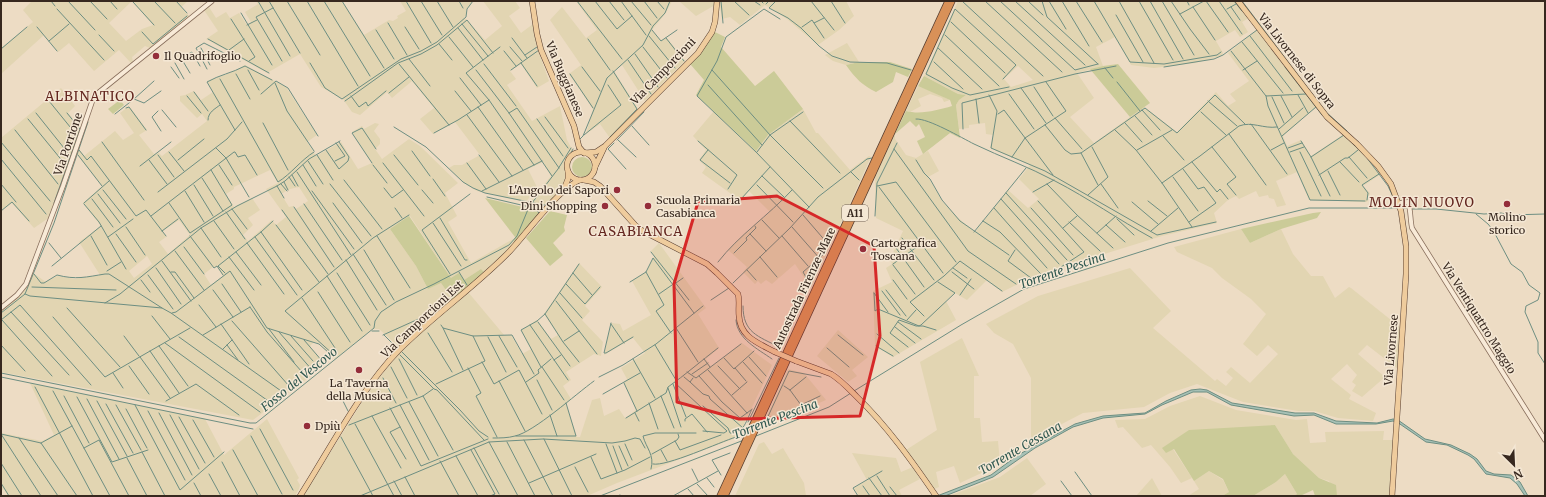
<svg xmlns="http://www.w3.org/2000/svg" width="1546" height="497" font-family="Merriweather,serif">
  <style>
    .farmland { fill: #e2d5b2; fill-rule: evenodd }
    .green { fill: #cbcb98 }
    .water { fill: #a6c0b5; stroke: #6d8e82 }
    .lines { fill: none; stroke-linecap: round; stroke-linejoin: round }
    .stream { stroke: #6d8e82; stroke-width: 1 }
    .minor-casing { stroke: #876d5b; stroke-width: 5.5 }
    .major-casing { stroke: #553c2f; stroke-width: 6 }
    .highway-casing { stroke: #553c2f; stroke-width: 7 }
    .minor { stroke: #f8ead7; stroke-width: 4 }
    .major { stroke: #efcc9d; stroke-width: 5 }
    .highway { stroke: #d99158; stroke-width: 5.5 }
    .major-bridge-casing { stroke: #553c2f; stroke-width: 6; stroke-linecap: butt }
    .major-bridge { stroke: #efcc9d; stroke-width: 5 }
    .marked { fill: #d62828; fill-opacity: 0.2; stroke: #d62828; stroke-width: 3; stroke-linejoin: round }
    .poi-dot { fill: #942d3a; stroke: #f4e7d4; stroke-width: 1.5 }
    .labels { text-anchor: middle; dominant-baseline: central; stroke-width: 3; stroke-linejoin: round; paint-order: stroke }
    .shield { fill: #f4e7d4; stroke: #706155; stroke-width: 1 }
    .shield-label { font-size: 10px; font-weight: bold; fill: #37281f }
    .poi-label { font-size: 11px; fill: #37281f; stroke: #f4e7d4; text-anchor: start }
    .street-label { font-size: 11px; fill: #37281f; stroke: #f4e7d4 }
    .water-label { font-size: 12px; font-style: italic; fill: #2e574f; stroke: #f4e7d4 }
    .quarter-label { font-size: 13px; letter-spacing: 1px; fill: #63261f; stroke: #f4e7d4 }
  </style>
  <rect width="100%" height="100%" fill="#eddcc4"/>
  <g class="farmland">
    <path d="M 32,1 L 188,1 L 181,7 L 189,16 L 177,28 L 150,48 L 145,46 L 132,57 L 133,62 L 131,63 L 119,50 L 94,71 L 69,43 L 58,52 L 44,35 L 1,74 L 1,48 L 33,22 L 23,10 ZM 132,1 L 153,25 L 142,29 L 126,41 L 109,23 Z"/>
    <path d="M 256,1 L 342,1 L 364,35 L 389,20 L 393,21 L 398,18 L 397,16 L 406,11 L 400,1 L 473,1 L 466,10 L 466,16 L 464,17 L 485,40 L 502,26 L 483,1 L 515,1 L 520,8 L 509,16 L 521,33 L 533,24 L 539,53 L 549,81 L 537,88 L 521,64 L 510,71 L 516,79 L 507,85 L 532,121 L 560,106 L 567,140 L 573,151 L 567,165 L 567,172 L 564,186 L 549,203 L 544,204 L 530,202 L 551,176 L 543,162 L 528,169 L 537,187 L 526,202 L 477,191 L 464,183 L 449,168 L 454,165 L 462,165 L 480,155 L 455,122 L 433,134 L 420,119 L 434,108 L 412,81 L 392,98 L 387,92 L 360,115 L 352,112 L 343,99 L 321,87 L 300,54 L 267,73 L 206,39 L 218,31 L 204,10 L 209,7 L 216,18 L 226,12 L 230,18 L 239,13 L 247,25 L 251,22 L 245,12 L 258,4 Z"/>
    <path d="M 576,1 L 672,1 L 665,14 L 652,30 L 660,40 L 667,38 L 685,61 L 645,101 L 622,65 L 614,71 L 638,109 L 610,138 L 600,124 L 586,134 L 593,109 L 569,74 L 581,65 L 550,20 L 562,7 L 586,38 L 597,30 Z"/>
    <path d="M 679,1 L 714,1 L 715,5 L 696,16 Z"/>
    <path d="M 719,1 L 846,1 L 854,16 L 839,30 L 818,45 L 787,19 L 765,5 L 740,25 L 730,17 L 722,19 Z"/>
    <path d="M 958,1 L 1236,1 L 1249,18 L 1242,22 L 1248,32 L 1240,37 L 1235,30 L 1216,41 L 1223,53 L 1221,56 L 1195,63 L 1154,68 L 1131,65 L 1115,37 L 1096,47 L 1103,66 L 1077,73 L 1094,98 L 1070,117 L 1094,143 L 1144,107 L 1177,132 L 1216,92 L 1228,106 L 1236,101 L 1230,94 L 1249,81 L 1228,53 L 1258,29 L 1317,106 L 1283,136 L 1287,146 L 1301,140 L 1311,156 L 1344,134 L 1381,174 L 1363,186 L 1370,193 L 1367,202 L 1309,200 L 1297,172 L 1276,181 L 1286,205 L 1277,207 L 1274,199 L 1269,198 L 1268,195 L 1259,197 L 1256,191 L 1239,199 L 1236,196 L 1228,200 L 1214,213 L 1217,223 L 1162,236 L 1085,260 L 1022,282 L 1002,292 L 987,280 L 967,300 L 955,293 L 946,301 L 956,320 L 893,357 L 875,346 L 873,291 L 892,282 L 886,268 L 892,264 L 890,259 L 903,231 L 876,218 L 875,175 L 895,134 L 895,139 L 906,155 L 916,158 L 928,151 L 939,171 L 928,177 L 942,201 L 958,218 L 975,232 L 1008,190 L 1028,208 L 1039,199 L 1019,179 L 1030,165 L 990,148 L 993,135 L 986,134 L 985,123 L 969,125 L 969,128 L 959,129 L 956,105 L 959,100 L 966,95 L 958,94 L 924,76 ZM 1018,66 L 1033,80 L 1011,87 L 1004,79 Z"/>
    <path d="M 847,43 L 859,62 L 846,65 L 833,61 L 825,55 Z"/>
    <path d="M 245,65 L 286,87 L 317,135 L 307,142 L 316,156 L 341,142 L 358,169 L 372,163 L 352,132 L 362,126 L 364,129 L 375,123 L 379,124 L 374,131 L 380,139 L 380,144 L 375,149 L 382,159 L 409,139 L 420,146 L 458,183 L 445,193 L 457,216 L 448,222 L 471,263 L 515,238 L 513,245 L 485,273 L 481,269 L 464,280 L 451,278 L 410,216 L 390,229 L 416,266 L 428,289 L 441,283 L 453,300 L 399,347 L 379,329 L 372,329 L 335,359 L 321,344 L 314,342 L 310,346 L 325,365 L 253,420 L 1,372 L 1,311 L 22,293 L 33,273 L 46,282 L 57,276 L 75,279 L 100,275 L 79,242 L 101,226 L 83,203 L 102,186 L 76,153 L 78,148 L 84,156 L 115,131 L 123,140 L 134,133 L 120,113 L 129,106 L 147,130 L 139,135 L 154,154 L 159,153 L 162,156 L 207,121 L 202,114 L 197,118 L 180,101 L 180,96 L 185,95 L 194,91 L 201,100 L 213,92 L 207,81 L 230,73 ZM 270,170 L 278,183 L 266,189 L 286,217 L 276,225 L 272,220 L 248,241 L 243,235 L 253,225 L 248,218 L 260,210 L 252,198 L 234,207 L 226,194 L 234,189 L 234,187 ZM 299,187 L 308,201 L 296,209 L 293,206 L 289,207 L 281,194 L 290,189 ZM 179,220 L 190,235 L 168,254 L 159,242 L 166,237 L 163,231 ZM 147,256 L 152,264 L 134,278 L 129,271 ZM 213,267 L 217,267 L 223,276 L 211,285 L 204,274 Z"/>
    <path d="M 918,86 L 931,91 L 950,100 L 944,102 L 942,98 L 930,94 L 918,99 L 921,106 L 910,112 L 906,111 Z"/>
    <path d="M 61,88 L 75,106 L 68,113 L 81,128 L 50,217 L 34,228 L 12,203 L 1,211 L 1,138 Z"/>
    <path d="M 803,109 L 816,133 L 818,133 L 850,170 L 869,156 L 871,157 L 811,288 L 795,264 L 772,284 L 766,280 L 761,284 L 758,281 L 755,284 L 743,272 L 747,267 L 728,250 L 744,234 L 770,212 L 749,191 L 741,201 L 702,173 L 706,167 L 699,160 L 706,150 L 693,136 L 714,111 L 756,150 L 768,135 Z"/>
    <path d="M 1241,229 L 1250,243 L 1281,229 L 1293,254 L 1311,276 L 1323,276 L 1335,298 L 1349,287 L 1351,288 L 1401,328 L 1398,369 L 1367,345 L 1358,354 L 1385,377 L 1362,397 L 1352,391 L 1356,385 L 1352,382 L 1357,375 L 1347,364 L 1331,379 L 1351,395 L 1349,399 L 1376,413 L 1373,421 L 1338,418 L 1314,411 L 1298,411 L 1243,402 L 1197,384 L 1170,393 L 1144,407 L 1083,413 L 1031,440 L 1031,378 L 1013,344 L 994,333 L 986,324 L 1038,296 L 1130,268 L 1171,311 L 1153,328 L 1215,381 L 1217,379 L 1226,386 L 1233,378 L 1226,372 L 1231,367 L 1250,383 L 1278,354 L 1268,345 L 1257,356 L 1243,344 L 1266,314 L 1251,299 L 1222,278 L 1212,268 L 1177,252 L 1174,247 Z"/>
    <path d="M 659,243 L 706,308 L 698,314 L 719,348 L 706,359 L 711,367 L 742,343 L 772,365 L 738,437 L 617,483 L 587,496 L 303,496 L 364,399 L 388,366 L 402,350 L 419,333 L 468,292 L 504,335 L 511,335 L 522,354 L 531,349 L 521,330 L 537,320 L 551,339 L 558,335 L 544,314 L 579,263 L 602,287 L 585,306 L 590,311 L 582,320 L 603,342 L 601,356 L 594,354 L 566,372 L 571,380 L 563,386 L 571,399 L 566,404 L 577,437 L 580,437 L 592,400 L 600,398 L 604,416 L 619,409 L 625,418 L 636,410 L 624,382 L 627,379 L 621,368 L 645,353 L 633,338 L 604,355 L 611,323 L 620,324 L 623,331 L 651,315 L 632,281 L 646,272 L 654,256 L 651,251 Z"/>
    <path d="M 838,330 L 868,357 L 852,370 L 857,376 L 848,382 L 817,356 Z"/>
    <path d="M 962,338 L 979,376 L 974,376 L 974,418 L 980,418 L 982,442 L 998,441 L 1000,463 L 990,469 L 960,483 L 954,466 L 936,472 L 939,487 L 934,489 L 906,450 L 937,430 L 920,362 Z"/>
    <path d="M 788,369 L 804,373 L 826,400 L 777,421 L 763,424 Z"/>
    <path d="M 30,383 L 205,419 L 224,455 L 267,419 L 299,478 L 297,480 L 300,485 L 299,489 L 295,496 L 8,496 L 4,489 L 1,491 L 1,433 L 42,441 L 54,435 Z"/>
    <path d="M 1200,396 L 1236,410 L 1296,420 L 1307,419 L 1310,443 L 1326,442 L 1325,432 L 1384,431 L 1383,440 L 1393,440 L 1391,496 L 1337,496 L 1329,481 L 1319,478 L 1293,454 L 1275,425 L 1173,449 L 1192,478 L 1181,483 L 1170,467 L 1151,445 L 1142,448 L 1123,427 L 1118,428 L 1115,420 L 1145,419 L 1170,406 Z"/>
    <path d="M 764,442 L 772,454 L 783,448 L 804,483 L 806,496 L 735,496 L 759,444 Z"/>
    <path d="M 852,453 L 896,458 L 901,472 L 913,467 L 920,479 L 899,490 L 902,496 L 859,496 L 854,488 L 867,480 Z"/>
    <path d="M 1027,458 L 1046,484 L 1030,496 L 949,496 L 1000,477 Z"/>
    <path d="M 1209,471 L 1223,480 L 1229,492 L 1222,496 L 1188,496 L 1199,489 L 1194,481 Z"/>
    <path d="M 1285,474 L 1297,494 L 1294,496 L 1253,496 L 1276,482 Z"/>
    <path d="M 1152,478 L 1162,496 L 1136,496 Z"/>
  </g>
  <g class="green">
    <path d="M 715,32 L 725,37 L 721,47 L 755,86 L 774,71 L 803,109 L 768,135 L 756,151 L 696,95 L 704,80 L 691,65 L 687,62 Z"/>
    <path d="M 859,62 L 890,62 L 912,69 L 908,77 L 896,72 L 893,82 L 876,92 C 862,85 856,79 846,65 Z"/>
    <path d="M 1118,64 L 1150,103 L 1130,117 L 1090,69 L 1103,66 Z"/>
    <path d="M 924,76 L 958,94 L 966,95 L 959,100 L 956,105 L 960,138 L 950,133 L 923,154 L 917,141 L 925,137 L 919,124 L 916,127 L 910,121 L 895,134 L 906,111 C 921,115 938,110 952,106 L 950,100 L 918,86 Z"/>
    <path d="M 120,100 L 124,105 L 113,114 L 108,109 Z"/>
    <circle cx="582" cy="167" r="10"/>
    <path d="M 485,198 L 539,211 L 540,216 L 513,245 L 515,237 Z"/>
    <path d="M 550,211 L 567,215 L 564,227 L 565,231 L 553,243 L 563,255 L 550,266 L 526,238 Z"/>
    <path d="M 1321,212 L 1317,218 L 1281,229 L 1250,243 L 1241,229 L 1313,213 Z"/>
    <path d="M 409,216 L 451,278 L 459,273 L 464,280 L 481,269 L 485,273 L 453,300 L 441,283 L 428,289 L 416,266 L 390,229 Z"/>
    <path d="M 1275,425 L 1293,454 L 1319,478 L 1336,485 L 1337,496 L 1315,496 L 1313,490 L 1300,496 L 1294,496 L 1297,494 L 1285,474 L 1276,482 L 1253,496 L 1222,496 L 1229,492 L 1223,479 L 1209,471 L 1194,481 L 1174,449 L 1166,453 L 1162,448 L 1189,430 Z"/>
  </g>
  <path class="water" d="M 1200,389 L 1207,390 L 1232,403 L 1295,413 L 1314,413 L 1336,421 L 1377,423 L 1393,419 L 1398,420 L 1425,439 L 1451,445 L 1470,454 L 1477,459 L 1486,471 L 1494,474 L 1511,475 L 1520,482 L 1528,496 L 1525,496 L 1517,484 L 1510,478 L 1486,474 L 1474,459 L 1468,455 L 1447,445 L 1426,442 L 1397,422 L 1393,421 L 1376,424 L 1336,424 L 1314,415 L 1294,416 L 1231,405 L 1207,392 L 1193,392 L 1162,405 L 1145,414 L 1103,418 L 1073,427 L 1035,448 L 993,477 L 945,496 L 937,496 L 991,475 L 1018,455 L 1075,424 L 1103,416 L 1145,413 L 1166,401 L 1191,390 Z"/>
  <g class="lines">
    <g class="stream">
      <path d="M 51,1 L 55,6"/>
      <path d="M 68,1 L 95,30"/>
      <path d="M 90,1 L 107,19"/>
      <path d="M 110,1 L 117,9"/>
      <path d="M 154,1 L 175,23"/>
      <path d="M 176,1 L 187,13"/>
      <path d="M 258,1 L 290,56"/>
      <path d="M 269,1 L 300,53"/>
      <path d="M 287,1 L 320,55"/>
      <path d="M 307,1 L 358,86"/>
      <path d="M 324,1 L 370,76"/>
      <path d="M 342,1 L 384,68"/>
      <path d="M 406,1 L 431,43"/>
      <path d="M 421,1 L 442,35"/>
      <path d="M 437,1 L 453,27"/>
      <path d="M 459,1 L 463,8"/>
      <path d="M 577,1 L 622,59"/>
      <path d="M 595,1 L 617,29 L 632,16"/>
      <path d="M 609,1 L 624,20"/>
      <path d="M 621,1 L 646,35"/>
      <path d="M 631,1 L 651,25"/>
      <path d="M 644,1 L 657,18"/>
      <path d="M 657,1 L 664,9"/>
      <path d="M 721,1 L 723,23"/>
      <path d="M 734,1 L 749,15"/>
      <path d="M 754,1 L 760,5"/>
      <path d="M 761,1 L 763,3"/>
      <path d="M 776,1 L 769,8 L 788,18 L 801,28 L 819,46 L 832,56 L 850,62 L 887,63 L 911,70"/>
      <path d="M 811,1 L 834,30"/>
      <path d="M 831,1 L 845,23"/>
      <path d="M 962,1 L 1043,76"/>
      <path d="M 985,1 L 1062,72"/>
      <path d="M 1000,1 L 1075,70 L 1098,64"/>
      <path d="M 1015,1 L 1085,65"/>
      <path d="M 1028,1 L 1043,15"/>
      <path d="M 1042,1 L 1047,17 L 1098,64"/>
      <path d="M 1049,1 L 1066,29"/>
      <path d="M 1062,1 L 1089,46"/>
      <path d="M 1076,1 L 1102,42"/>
      <path d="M 1094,1 L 1130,62 L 1164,64 L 1217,55 L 1221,52"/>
      <path d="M 1119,1 L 1154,63"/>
      <path d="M 1139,1 L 1173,60"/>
      <path d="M 1150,1 L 1183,59"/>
      <path d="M 1162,1 L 1194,55"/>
      <path d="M 1171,1 L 1190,29 L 1209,54"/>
      <path d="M 1187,1 L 1189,5"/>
      <path d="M 1206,1 L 1228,32"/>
      <path d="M 1219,1 L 1242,34"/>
      <path d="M 1234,1 L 1242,11"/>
      <path d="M 1242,1 L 1326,112 L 1347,131"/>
      <path d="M 133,2 L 154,25"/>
      <path d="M 766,4 L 769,1"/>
      <path d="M 1193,7 L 1215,40"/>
      <path d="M 1231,7 L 1240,20"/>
      <path d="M 273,8 L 256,17 L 282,61"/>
      <path d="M 57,9 L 104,60"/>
      <path d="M 1227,9 L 1236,4"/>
      <path d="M 241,13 L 272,65"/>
      <path d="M 1180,14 L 1204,1"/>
      <path d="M 1116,15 L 1143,62"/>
      <path d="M 231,19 L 255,57 L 249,61"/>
      <path d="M 780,19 L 764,9 L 726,37 L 717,61 L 697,96 L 756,152 L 809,207"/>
      <path d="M 951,22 L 1005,73"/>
      <path d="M 388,23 L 407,55"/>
      <path d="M 814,23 L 824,38"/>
      <path d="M 462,24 L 488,56"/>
      <path d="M 247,25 L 257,20"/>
      <path d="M 37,27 L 57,51"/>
      <path d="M 405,27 L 419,49"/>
      <path d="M 802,27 L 812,20 L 814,23 L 824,18"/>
      <path d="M 458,28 L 483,60"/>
      <path d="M 376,30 L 394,59"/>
      <path d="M 652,30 L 661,41 L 677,30"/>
      <path d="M 142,32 L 153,44 L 187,16"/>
      <path d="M 99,35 L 114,51"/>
      <path d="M 945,35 L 999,86"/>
      <path d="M 649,36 L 675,68"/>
      <path d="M 1250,36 L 1292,91"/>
      <path d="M 449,37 L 473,67"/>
      <path d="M 512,38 L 527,58"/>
      <path d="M 666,38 L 684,61"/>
      <path d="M 208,39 L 269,73"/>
      <path d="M 588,39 L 610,70"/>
      <path d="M 49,41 L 69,24"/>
      <path d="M 1242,42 L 1283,93"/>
      <path d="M 439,44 L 452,60"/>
      <path d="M 500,47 L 466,73 L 489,100 L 534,165"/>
      <path d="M 510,47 L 522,61"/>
      <path d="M 643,47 L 667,78"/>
      <path d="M 201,48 L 210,65"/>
      <path d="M 938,48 L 982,89"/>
      <path d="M 1,49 L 27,27"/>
      <path d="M 229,50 L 244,39"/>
      <path d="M 504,51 L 516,66"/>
      <path d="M 1231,51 L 1266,96 L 1306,94"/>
      <path d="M 635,54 L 658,87"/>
      <path d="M 525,55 L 537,47"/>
      <path d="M 409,59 L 430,86"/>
      <path d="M 628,60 L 651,94"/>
      <path d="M 934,62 L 963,89"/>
      <path d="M 175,63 L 184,79"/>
      <path d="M 310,63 L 325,88 L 342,99 L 401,59 L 421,51 L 437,42 L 466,17 L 467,9 L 473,1"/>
      <path d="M 521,63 L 537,86"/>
      <path d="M 399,64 L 449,125"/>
      <path d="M 484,64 L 516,106"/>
      <path d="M 171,67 L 179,78"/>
      <path d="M 582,67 L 600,91"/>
      <path d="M 1164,67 L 1214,59 L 1223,55 L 1257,30"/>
      <path d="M 1285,67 L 1322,115"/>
      <path d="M 1105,68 L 1113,78"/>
      <path d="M 207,69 L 196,48 L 204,43 L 240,61"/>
      <path d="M 248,70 L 259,90"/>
      <path d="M 476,70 L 509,113 L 552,176"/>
      <path d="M 511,70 L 539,50"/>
      <path d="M 712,70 L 770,135 L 823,188"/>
      <path d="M 1243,70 L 1257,61"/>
      <path d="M 190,73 L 181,58 L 192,52 L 200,66"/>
      <path d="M 236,74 L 250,99"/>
      <path d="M 570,74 L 593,108"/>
      <path d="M 460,78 L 481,105"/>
      <path d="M 220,79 L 278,182 C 291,174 301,160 314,152"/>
      <path d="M 1003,79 L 1016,65 L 955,9 L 926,74 L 952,88 L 970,95 L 1009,87"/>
      <path d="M 1117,82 L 1140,111"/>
      <path d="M 275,83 L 287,111 L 314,151"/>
      <path d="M 708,85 L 762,145"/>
      <path d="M 1034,87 L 1053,116"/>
      <path d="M 1021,88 L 1046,123"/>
      <path d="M 455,91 L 471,111"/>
      <path d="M 194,92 L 208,111"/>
      <path d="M 389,93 L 409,77"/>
      <path d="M 261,94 L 276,81 L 288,88 L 318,136"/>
      <path d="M 1009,94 L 1034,129"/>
      <path d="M 989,95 L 997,111 L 991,148 L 1045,171 L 1157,235 L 1216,222"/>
      <path d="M 1298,95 L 1308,113"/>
      <path d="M 187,96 L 201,113"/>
      <path d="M 351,96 L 359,107 L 366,102 L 368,106 L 386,91"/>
      <path d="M 1266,96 L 1268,106 L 1310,200 L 1365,201"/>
      <path d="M 1281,96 L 1292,117"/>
      <path d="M 1272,97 L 1284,123"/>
      <path d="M 134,99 L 154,81"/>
      <path d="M 976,99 L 979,123"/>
      <path d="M 49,101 L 75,133"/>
      <path d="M 345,101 L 398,63 L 421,54 L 437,45 L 467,20 L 493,53"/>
      <path d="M 1208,101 L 1237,126"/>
      <path d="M 478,107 L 523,170"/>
      <path d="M 126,108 L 129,107 L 146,130"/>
      <path d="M 162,110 L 176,127"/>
      <path d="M 1142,110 L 1160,130"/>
      <path d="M 158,111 L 152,117 L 161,131"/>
      <path d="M 1201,112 L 1226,135"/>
      <path d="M 36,113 L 68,153"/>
      <path d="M 509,113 L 517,108 L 559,168"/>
      <path d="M 115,114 L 134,99 L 144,103 L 161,91"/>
      <path d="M 998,114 L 1004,110 L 1053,175"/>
      <path d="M 467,115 L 512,176"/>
      <path d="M 1135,116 L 1152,135"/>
      <path d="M 545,117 L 568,148"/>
      <path d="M 1055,118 L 1082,149"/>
      <path d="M 28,119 L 64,163"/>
      <path d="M 537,119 L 563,156"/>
      <path d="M 916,119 C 928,118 962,138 974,144 C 1001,157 1029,167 1055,181 C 1088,198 1119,220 1152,238"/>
      <path d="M 208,120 C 208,112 215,109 220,105"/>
      <path d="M 790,121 L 840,173"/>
      <path d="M 263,123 L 288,170"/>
      <path d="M 1125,123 L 1142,142"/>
      <path d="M 1251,124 L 1287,174"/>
      <path d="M 1045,125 L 1065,150 L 1071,154 L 1081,153 L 1145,108 L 1177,133 L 1215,95 L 1245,124"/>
      <path d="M 632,126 L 649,145"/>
      <path d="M 394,127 L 426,147 L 463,182 L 473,188 L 485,193 L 544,205 L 547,205"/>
      <path d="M 963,129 L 962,103 L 1075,74 L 1116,66"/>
      <path d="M 1279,129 L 1303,108"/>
      <path d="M 15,130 L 58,184"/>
      <path d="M 235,130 L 207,82 C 219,75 232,73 245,66 L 272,80"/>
      <path d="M 1115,130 L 1136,150 L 1162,183 L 1192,227"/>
      <path d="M 434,133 L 458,120 L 489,100"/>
      <path d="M 1229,134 L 1266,185"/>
      <path d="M 584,135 L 621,105 L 608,85"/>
      <path d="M 1163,136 L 1184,160"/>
      <path d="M 1282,136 L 1316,107"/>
      <path d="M 610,137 L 637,109 L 613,71"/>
      <path d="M 580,139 L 583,136 L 607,78 L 643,45 L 653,26 L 665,13 L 670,1"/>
      <path d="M 617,140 L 644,112"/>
      <path d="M 618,140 L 636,157"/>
      <path d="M 698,141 L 737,175 L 728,189"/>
      <path d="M 1301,141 L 1311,157 L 1330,196"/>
      <path d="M 1,142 L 50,201"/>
      <path d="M 102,142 L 144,200"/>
      <path d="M 614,143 L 608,149 L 626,169"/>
      <path d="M 1212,147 L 1236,177 L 1227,184 L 1236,195"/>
      <path d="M 216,148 L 226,158 L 249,197"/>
      <path d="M 1288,148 L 1302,143"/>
      <path d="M 894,149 L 968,251 L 1016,284"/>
      <path d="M 79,150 L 87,160 L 91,156 L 136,216 L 146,210 L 166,236"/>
      <path d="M 326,150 L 339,169 L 348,161 L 349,157 L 339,142"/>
      <path d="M 708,150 L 700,160 L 730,183"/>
      <path d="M 1137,150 L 1172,130"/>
      <path d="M 1271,150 L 1284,143"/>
      <path d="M 412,151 L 430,176"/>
      <path d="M 169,152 L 184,171"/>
      <path d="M 757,152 L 770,135 L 803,112"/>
      <path d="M 1290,152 L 1304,147"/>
      <path d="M 1300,152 L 1321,196"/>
      <path d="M 1081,153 L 1098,185"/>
      <path d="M 78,155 L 102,186"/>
      <path d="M 158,155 L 174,177"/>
      <path d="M 317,155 L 333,180"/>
      <path d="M 394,155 L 418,185"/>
      <path d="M 479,155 L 499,182"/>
      <path d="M 1012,157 L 1025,138 L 1066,111 L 1046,82"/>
      <path d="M 1311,157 L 1344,135 L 1365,156"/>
      <path d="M 1349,157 L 1367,178"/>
      <path d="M 1367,158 L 1388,186 L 1394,199"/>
      <path d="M 1,159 L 46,214"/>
      <path d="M 149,160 L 167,184"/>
      <path d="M 178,160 L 204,139"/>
      <path d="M 916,160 L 924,173 L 930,179 L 942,200 L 960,221 L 1009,255"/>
      <path d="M 308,161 L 323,184"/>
      <path d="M 335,161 L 345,156 L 336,143"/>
      <path d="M 1192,162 L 1217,192 L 1220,189 L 1228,199"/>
      <path d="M 1340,162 L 1359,182"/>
      <path d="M 372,163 L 352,133 L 362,128 L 376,149"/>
      <path d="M 383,163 L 424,216"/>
      <path d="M 467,163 L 486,189"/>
      <path d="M 219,165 L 232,185"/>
      <path d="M 303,165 L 316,186"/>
      <path d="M 373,165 L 387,183"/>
      <path d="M 140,166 L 171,142"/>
      <path d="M 1183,169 L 1198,189 L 1204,187 L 1216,203 L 1189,222"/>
      <path d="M 566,171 L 566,163 L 573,149"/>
      <path d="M 1328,171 L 1340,195"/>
      <path d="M 297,172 L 351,255"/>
      <path d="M 851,172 L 859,180"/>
      <path d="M 292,175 L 298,186"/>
      <path d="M 1319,175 L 1345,158 L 1348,158 L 1358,150"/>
      <path d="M 762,176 L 784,197"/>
      <path d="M 289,177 L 295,186"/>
      <path d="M 1173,177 L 1198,211"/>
      <path d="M 202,178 L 223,211"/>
      <path d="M 433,179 L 445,196"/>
      <path d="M 344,180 L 382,229"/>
      <path d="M 284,182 L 288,190"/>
      <path d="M 1162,183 L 1200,156 L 1239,126 C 1252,121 1263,129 1277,127"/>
      <path d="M 1,184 L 16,202"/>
      <path d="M 281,184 L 287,191"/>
      <path d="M 330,184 L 371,236"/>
      <path d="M 1047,184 L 1077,215 L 1113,248"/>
      <path d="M 1101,184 L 1118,208"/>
      <path d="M 194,185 L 213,216"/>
      <path d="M 757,185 L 793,222"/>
      <path d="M 277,186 L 284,198"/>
      <path d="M 877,186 L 896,182 L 956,262"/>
      <path d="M 879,187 L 943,273"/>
      <path d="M 384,188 L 392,198 L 403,190"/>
      <path d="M 103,190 L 126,219"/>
      <path d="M 422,190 L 433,203"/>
      <path d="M 185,191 L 204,222"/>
      <path d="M 312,191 L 354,249"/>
      <path d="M 482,191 L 542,161"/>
      <path d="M 158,192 L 227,139 L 242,122"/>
      <path d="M 1033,192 L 1054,180"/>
      <path d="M 1006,193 L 1067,260"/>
      <path d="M 98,194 L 120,223"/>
      <path d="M 1088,195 L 1108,177 L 1092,147"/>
      <path d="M 487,197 L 534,208 L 539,213"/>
      <path d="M 92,199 L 113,227"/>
      <path d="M 741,199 L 770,167"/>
      <path d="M 1001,199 L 1059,264"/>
      <path d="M 1367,200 L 1368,193 L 1362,185 L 1379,174"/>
      <path d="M 1038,201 L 1084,252 L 1061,267"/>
      <path d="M 1148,201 L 1167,216"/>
      <path d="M 1132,202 L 1158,224"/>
      <path d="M 54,203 L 80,129 L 67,113"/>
      <path d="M 84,203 L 109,181"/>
      <path d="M 169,203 L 190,233 L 232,205 L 211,170"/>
      <path d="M 333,203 L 362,243"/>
      <path d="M 532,203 L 558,169 L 571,148"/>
      <path d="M 84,204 L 99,222 L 126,269"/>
      <path d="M 304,204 L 342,260"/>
      <path d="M 294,207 L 334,267"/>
      <path d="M 395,208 L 402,218"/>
      <path d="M 994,208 L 1047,268"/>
      <path d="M 1031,208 L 1073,255"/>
      <path d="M 1402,208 L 1409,208"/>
      <path d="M 232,209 L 247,229"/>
      <path d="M 1412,209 L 1436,209 L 1484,214 L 1501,213 L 1510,215 L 1545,214"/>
      <path d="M 282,210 L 328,274"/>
      <path d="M 1,211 L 12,202 L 29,221"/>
      <path d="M 226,212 L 245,239"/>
      <path d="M 1476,214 L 1488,224 L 1493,230 L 1511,264 L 1522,272 L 1529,285 L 1540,293 L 1538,300 L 1526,306 L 1525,312 L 1538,342 L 1538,353 L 1545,364"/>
      <path d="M 803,215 L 828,244 L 825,253 L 803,272 L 810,284"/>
      <path d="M 151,216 L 234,152 L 235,152 L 238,157 L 245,155 L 257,175"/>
      <path d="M 875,216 L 877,183 L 897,143"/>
      <path d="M 440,218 L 465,260 L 467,260"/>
      <path d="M 1117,219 L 1134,235"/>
      <path d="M 762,220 L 779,238"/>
      <path d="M 214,221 L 234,249"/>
      <path d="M 983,221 L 1000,232 L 1041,274"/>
      <path d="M 1069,222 L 1100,251"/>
      <path d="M 433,223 L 461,266"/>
      <path d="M 276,225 L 319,282"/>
      <path d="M 1106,225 L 1125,242"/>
      <path d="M 126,227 L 145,255"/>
      <path d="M 792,227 L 821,260"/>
      <path d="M 201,228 L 221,257"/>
      <path d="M 1063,228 L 1077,216"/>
      <path d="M 162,231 L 178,219"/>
      <path d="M 1151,231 L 1178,208"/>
      <path d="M 261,232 L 302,290"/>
      <path d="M 974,232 L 1026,168"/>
      <path d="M 1097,233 L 1116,216"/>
      <path d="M 116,234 L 136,262"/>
      <path d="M 750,234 L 766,251"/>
      <path d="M 91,236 L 107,265"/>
      <path d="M 190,236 L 214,268 L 217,266 L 223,275"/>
      <path d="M 377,236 L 410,288"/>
      <path d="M 782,236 L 808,266"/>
      <path d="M 108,237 L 133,219"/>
      <path d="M 255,237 L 297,295"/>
      <path d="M 902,238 L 934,280"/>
      <path d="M 49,243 L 61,258"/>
      <path d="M 247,243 L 284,294"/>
      <path d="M 184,247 L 204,274"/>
      <path d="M 896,248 L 924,287"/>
      <path d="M 364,250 L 394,300"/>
      <path d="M 1015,250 L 1008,261 L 1031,278"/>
      <path d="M 175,251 L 204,290"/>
      <path d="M 236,252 L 261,285"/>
      <path d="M 651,252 L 689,300"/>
      <path d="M 734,253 L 747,240 L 746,238 L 756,228 L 755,226"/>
      <path d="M 353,254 L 386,305"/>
      <path d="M 229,257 L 254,290"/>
      <path d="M 760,257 L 777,277"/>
      <path d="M 346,260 L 377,310"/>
      <path d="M 162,261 L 191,301"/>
      <path d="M 718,262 C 739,235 768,216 792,190"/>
      <path d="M 893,264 L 921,244"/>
      <path d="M 893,265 L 915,294"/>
      <path d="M 52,266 L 101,226"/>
      <path d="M 156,268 L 181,304"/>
      <path d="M 953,268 L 967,278"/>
      <path d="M 747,270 L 756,280"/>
      <path d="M 107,271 L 121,262"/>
      <path d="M 171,272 L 175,272 L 194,298"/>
      <path d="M 459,272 L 467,285"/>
      <path d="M 646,272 L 664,305 L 656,311 L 671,333"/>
      <path d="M 952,272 L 974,289"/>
      <path d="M 225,273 L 218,266 L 261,232 L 273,221"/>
      <path d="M 337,273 L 370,325"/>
      <path d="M 573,273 L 592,295"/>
      <path d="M 34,274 L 41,283 L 44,283 L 57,275 C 76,280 86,277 105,274 L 109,274 L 162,308"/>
      <path d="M 450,274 L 422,230 L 470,194"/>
      <path d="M 148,275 L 173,309"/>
      <path d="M 327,276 L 362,331"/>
      <path d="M 141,280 L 150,292"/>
      <path d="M 893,280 L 907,299"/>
      <path d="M 630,282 L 646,272 L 653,258 L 694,313"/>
      <path d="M 676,283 L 683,278"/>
      <path d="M 733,283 L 790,228 L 818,197 L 867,159 L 872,158"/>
      <path d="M 222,284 L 241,312"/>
      <path d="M 566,284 L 585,304 L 600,287"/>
      <path d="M 32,287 L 116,290"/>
      <path d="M 213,290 L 233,317"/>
      <path d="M 886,290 L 906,316"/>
      <path d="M 882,291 L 900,315"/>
      <path d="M 318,292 L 350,342"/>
      <path d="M 560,293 L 582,318"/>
      <path d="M 874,293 L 875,311 L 878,309 L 919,326 L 921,325 L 955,293 L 938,282"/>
      <path d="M 874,293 L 888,312"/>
      <path d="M 25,294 L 30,296 L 162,308 L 171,313 L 284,393"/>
      <path d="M 659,294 L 672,285"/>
      <path d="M 960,295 L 971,279"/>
      <path d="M 302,298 L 337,351"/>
      <path d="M 711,300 L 729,288"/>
      <path d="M 556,301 L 597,354"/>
      <path d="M 105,303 L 120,294 L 201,228 L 237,206 L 277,186 L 285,181 L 309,159 L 340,141"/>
      <path d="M 199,305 L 216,327"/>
      <path d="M 743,306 C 743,333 758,336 779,347"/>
      <path d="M 250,307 L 267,332 L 302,372"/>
      <path d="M 67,308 L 120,367"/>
      <path d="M 11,312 L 69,375"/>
      <path d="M 1,313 L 25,294 L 54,223 L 88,122"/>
      <path d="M 172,313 L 176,312 L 230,271 L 267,328 L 319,344 L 329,353"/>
      <path d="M 545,314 L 563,342 L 579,362"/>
      <path d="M 152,316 L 170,339"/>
      <path d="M 924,316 L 910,302 L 944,276 L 960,261 L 1002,291"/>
      <path d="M 53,317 L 105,377 L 190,328"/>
      <path d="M 1,320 L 20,305 L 91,385"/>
      <path d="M 2,320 L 52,376"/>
      <path d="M 736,320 C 737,339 758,349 772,359"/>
      <path d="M 907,320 L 916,310"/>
      <path d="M 232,321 L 289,386"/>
      <path d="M 538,322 L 570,366"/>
      <path d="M 898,322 L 921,339"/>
      <path d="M 611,323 L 604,353 L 606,353 L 633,337"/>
      <path d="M 221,324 L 249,364"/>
      <path d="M 611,324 L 624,343"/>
      <path d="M 441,325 L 443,328 L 473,336 L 512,335 L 534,374"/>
      <path d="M 530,325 L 568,380"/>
      <path d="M 895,327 L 915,343"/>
      <path d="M 443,328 L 463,370"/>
      <path d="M 676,328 L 698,362"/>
      <path d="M 269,329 L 294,362"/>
      <path d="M 372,331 L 379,331"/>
      <path d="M 279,332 L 313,371"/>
      <path d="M 428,333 L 452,372"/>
      <path d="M 877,334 L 899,353"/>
      <path d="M 203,335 L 250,307"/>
      <path d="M 383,335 L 423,317"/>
      <path d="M 384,335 L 397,348"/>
      <path d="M 838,335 L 863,355"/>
      <path d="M 124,336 L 139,356"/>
      <path d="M 291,336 L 313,361"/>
      <path d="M 499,336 L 517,367"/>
      <path d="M 179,337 L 271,403"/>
      <path d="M 488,337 L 506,372"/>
      <path d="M 304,340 L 323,362"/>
      <path d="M 564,341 L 579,331"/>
      <path d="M 165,343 L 260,412"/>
      <path d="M 1,345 L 25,371"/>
      <path d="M 227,345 L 238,360"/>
      <path d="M 655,345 L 676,380"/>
      <path d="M 159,346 L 188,386"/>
      <path d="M 876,346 L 893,356"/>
      <path d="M 908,347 L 890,333 L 899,320 L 916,326 L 923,326 L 936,330"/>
      <path d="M 827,348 L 849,367"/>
      <path d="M 223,349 L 232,340"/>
      <path d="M 150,351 L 179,393"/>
      <path d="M 402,352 L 460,410 L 479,431 L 488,437"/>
      <path d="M 334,355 L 285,311 L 373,238 L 409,215"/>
      <path d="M 400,355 L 434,389 L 437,390 L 484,440"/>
      <path d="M 140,357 L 170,398"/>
      <path d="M 749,357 L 766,376"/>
      <path d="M 724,358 L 734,369 L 754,351"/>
      <path d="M 399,359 L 417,395"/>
      <path d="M 633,359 L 655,398"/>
      <path d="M 704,359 L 710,367"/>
      <path d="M 554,360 L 561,355"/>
      <path d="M 482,362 L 494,384 L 519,370 L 542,414"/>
      <path d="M 743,362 L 762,383"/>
      <path d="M 129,366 L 149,394"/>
      <path d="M 718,366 L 740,389"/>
      <path d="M 391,367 L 407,398"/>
      <path d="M 541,367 L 521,330 L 537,321 L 545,314 L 579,264"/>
      <path d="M 542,367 L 564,400"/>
      <path d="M 468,368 L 481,393 L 476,396 L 497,437"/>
      <path d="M 735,368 L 746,381"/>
      <path d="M 708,370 L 747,413"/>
      <path d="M 302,372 L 306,376"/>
      <path d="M 687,372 L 696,378 L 741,344"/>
      <path d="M 1,373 L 250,423 L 256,423 L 374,328 L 375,321 L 381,312 L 396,302 L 434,284 L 509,245 L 517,236 L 529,207"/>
      <path d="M 113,373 L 123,388"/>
      <path d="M 692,374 L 708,363"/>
      <path d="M 699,376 L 722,402 L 740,418 L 751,410"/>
      <path d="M 1,377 L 253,429"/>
      <path d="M 599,377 L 623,365 L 656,344 L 703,306"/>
      <path d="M 684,377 L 690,382 L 693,378"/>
      <path d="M 383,378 L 396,403"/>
      <path d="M 537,380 L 552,410"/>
      <path d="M 499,381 L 525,431"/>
      <path d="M 526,382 L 539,373 L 538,370 L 551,359"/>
      <path d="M 690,382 L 703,394 L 709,396 L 710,399 L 743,428"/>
      <path d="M 624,383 L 637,411"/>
      <path d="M 675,383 L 727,431 L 724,433 L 703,431"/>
      <path d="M 436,384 L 485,361 L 473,336"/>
      <path d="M 673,384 L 686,417"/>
      <path d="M 784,386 L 790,390 L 801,405 L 820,396"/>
      <path d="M 35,387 L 93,496"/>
      <path d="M 668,388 L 681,427"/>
      <path d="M 790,390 L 806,377"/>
      <path d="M 53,391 L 110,496"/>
      <path d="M 854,391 L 961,325 L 1024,289 L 1168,243 L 1309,208 L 1397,208"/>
      <path d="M 603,394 L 640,373"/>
      <path d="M 340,395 L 348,411"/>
      <path d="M 732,395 L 747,382"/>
      <path d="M 64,396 L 89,443"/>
      <path d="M 423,396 L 453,450"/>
      <path d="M 661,396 L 674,428"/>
      <path d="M 77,397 L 112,462 L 148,450"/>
      <path d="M 87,399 L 119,459"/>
      <path d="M 97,401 L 127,456"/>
      <path d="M 166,401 L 196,384 L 239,415"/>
      <path d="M 409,402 L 438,456"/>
      <path d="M 649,403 L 658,429"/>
      <path d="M 106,404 L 133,453"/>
      <path d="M 116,405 L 141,450"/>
      <path d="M 135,405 L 180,490 L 224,452"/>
      <path d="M 400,405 L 429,460"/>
      <path d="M 703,406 L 728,428 L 730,433 C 743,436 747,419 752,409"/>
      <path d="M 390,408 L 421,466 L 488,439"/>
      <path d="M 126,409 L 147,448"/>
      <path d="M 148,411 L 185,480"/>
      <path d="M 159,413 L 192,475"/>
      <path d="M 635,413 L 639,421"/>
      <path d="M 170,415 L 199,469"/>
      <path d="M 550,415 L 557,436"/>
      <path d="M 372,416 L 401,468"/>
      <path d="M 179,417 L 205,463"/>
      <path d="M 626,418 L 666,393 L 668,387 C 685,375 701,361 718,348"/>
      <path d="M 193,420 L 214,457"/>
      <path d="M 685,421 L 685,419 L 692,414 L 707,432"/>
      <path d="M 748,422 L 779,358"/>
      <path d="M 765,423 L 789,371 L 821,377"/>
      <path d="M 355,424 L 394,496"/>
      <path d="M 349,425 L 423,396 L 433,389"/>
      <path d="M 400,427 L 390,432 L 406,459"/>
      <path d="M 260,429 L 293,490"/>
      <path d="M 1,434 L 41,443 L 77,496"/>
      <path d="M 1,434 L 41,496"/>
      <path d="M 251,436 L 282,494"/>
      <path d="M 516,436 L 576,436 L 566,403"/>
      <path d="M 756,436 L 829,407 L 851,393"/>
      <path d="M 341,437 L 373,496"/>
      <path d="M 19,438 L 58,496"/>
      <path d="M 493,438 C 500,438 508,438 515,436 C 534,432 576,394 594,381"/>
      <path d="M 544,439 L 572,496"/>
      <path d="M 524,440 L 553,496"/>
      <path d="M 675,441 L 680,450 L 721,435"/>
      <path d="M 489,442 L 518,496"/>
      <path d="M 507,442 L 535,496"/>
      <path d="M 41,443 L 72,426"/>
      <path d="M 606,444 L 617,473"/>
      <path d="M 625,444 L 632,460"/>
      <path d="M 613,446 L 622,470"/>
      <path d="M 619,446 L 628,466"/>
      <path d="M 84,448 L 99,440 L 129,496"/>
      <path d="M 474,448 L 499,494"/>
      <path d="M 233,450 L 258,496"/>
      <path d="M 471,450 L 495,494 L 490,496"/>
      <path d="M 661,450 L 667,461"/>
      <path d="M 142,452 L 165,496"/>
      <path d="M 652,454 L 677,440 L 679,437 L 678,434"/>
      <path d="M 456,456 L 478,496"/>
      <path d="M 591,457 L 601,479 L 625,470 L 650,457"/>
      <path d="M 127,458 L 147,496"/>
      <path d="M 440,461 L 459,496"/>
      <path d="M 222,462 L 240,496"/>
      <path d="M 1,463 L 22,496"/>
      <path d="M 653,464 C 666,467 720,442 736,437"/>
      <path d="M 575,467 L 588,492"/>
      <path d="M 651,469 C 655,455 646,448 643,436 L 655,433 L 696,433"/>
      <path d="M 692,469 L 698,481"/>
      <path d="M 1075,472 L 1092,496"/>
      <path d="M 209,474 L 221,496"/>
      <path d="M 721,475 L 712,460 L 730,453"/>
      <path d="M 877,476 L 890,496"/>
      <path d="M 405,477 L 415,496"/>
      <path d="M 707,478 L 714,487"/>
      <path d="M 869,478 L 882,496"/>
      <path d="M 394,481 L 402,496"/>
      <path d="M 1061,481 L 1072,496"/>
      <path d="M 1,483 L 9,496"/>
      <path d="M 194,483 L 201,496"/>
      <path d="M 529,483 L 596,454"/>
      <path d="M 697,484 L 708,496"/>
      <path d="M 863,486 L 870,496"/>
      <path d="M 890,487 L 897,496"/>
      <path d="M 688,489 L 694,496"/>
      <path d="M 679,495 L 680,496"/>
      <path d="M 360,496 L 489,442 L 543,439 L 612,443 L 625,441 L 635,438 L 640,439 L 645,448"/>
      <path d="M 600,496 L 744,440"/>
      <path d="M 617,496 L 620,495"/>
      <path d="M 673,496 L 718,471"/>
      <path d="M 858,496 L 853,488 L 882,471"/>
    </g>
    <defs>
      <g id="minor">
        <path d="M 1399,203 L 1408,202 C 1411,210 1410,219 1412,228 L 1545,440"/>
        <path d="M 1,308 L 17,295 L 26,284 L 63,186 L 93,99 L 98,93 L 212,1"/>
      </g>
      <g id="major">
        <path d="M 532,1 L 537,34 L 541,50 L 574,126 L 579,147 L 584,153"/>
        <path d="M 1238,1 L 1327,117 L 1357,144 L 1378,166 L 1391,184 L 1401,211 L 1406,246 L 1406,274 L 1392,496"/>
        <circle cx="581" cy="166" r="14"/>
        <path d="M 585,153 L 596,152 L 605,146 L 698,53 L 712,32 L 715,22 L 717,1"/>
        <path d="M 595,167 L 604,148"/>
        <path d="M 584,180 L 594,182 L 600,186 L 635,225 L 641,230 L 707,264 L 717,273 L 738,294 C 740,301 738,308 739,316 C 740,337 758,343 775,352"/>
        <path d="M 564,189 L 568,179 L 568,172"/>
        <path d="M 796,361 L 831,374 C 841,380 849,389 857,397 C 887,426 912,461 936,496"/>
        <path d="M 300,496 C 330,449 360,390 399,350 C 434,315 475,287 510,251 C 526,234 560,187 580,180"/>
      </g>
      <g id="highway">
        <path d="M 720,496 L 948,1"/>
        <path d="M 725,496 L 952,1"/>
      </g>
    </defs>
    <use href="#minor" class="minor-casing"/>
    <use href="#major" class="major-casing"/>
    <use href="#highway" class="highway-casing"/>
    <use href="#minor" class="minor"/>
    <use href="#major" class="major"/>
    <use href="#highway" class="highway"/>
    <defs>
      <path id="major-bridge" d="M 775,352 L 796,361"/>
    </defs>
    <use href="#major-bridge" class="major-bridge-casing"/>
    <use href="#major-bridge" class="major-bridge"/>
  </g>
  <path class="marked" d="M 777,196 L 874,246 L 880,336 L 860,416 L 739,419 L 677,402 L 674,284 L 698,202 Z"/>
  <g class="poi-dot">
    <circle cx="156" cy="56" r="4"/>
    <circle cx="617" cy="190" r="4"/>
    <circle cx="1507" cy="204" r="4"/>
    <circle cx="605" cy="206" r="4"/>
    <circle cx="648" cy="206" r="4"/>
    <circle cx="863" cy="249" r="4"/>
    <circle cx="359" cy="370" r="4"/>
    <circle cx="307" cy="426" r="4"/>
  </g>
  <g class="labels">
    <rect class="shield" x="842" y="205" width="26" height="16" rx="3"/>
    <g class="shield-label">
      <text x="855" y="213">A11</text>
    </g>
    <g class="poi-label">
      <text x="164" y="56">Il Quadrifoglio</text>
      <text x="609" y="190" text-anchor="end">L'Angolo dei Sapori</text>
      <text x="656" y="200">Scuola Primaria<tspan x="656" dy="13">Casabianca</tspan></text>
      <text x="597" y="206" text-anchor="end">Dini Shopping</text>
      <text x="1507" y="217" text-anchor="middle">Molino<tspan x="1507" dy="13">storico</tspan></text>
      <text x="871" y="243">Cartografica<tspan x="871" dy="13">Toscana</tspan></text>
      <text x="359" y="383" text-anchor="middle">La Taverna<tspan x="359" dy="13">della Musica</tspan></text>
      <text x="315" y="426">Dpiù</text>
    </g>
    <g class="street-label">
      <text transform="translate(1297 61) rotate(52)">Via Livornese di Sopra</text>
      <text transform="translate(663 71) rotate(-46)">Via Camporcioni</text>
      <text transform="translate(565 79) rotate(67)">Via Buggianese</text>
      <text transform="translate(68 144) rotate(-71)">Via Porrione</text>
      <text transform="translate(804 288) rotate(-65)">Autostrada Firenze-Mare</text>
      <text transform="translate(1479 318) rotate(58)">Via Ventiquattro Maggio</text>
      <text transform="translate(422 319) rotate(-43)">Via Camporcioni Est</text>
      <text transform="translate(1391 350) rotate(-85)">Via Livornese</text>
    </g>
    <g class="water-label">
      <text transform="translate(1062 270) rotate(-19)">Torrente Pescina</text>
      <text transform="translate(299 379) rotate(-39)">Fosso del Vescovo</text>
      <text transform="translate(775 419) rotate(-21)">Torrente Pescina</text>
      <text transform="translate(1020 448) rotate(-30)">Torrente Cessana</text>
    </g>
    <g class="quarter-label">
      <text x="90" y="96">ALBINATICO</text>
      <text x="1422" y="202">MOLIN NUOVO</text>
      <text x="636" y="231">CASABIANCA</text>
    </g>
  </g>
  <rect width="1546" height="497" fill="none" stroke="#37281f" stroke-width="4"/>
  <g transform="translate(1514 465) rotate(156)" stroke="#f4e7d4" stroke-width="3" paint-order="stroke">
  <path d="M0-3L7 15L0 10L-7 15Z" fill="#37281f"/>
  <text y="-6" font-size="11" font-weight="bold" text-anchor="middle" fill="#37281f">N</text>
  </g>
</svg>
